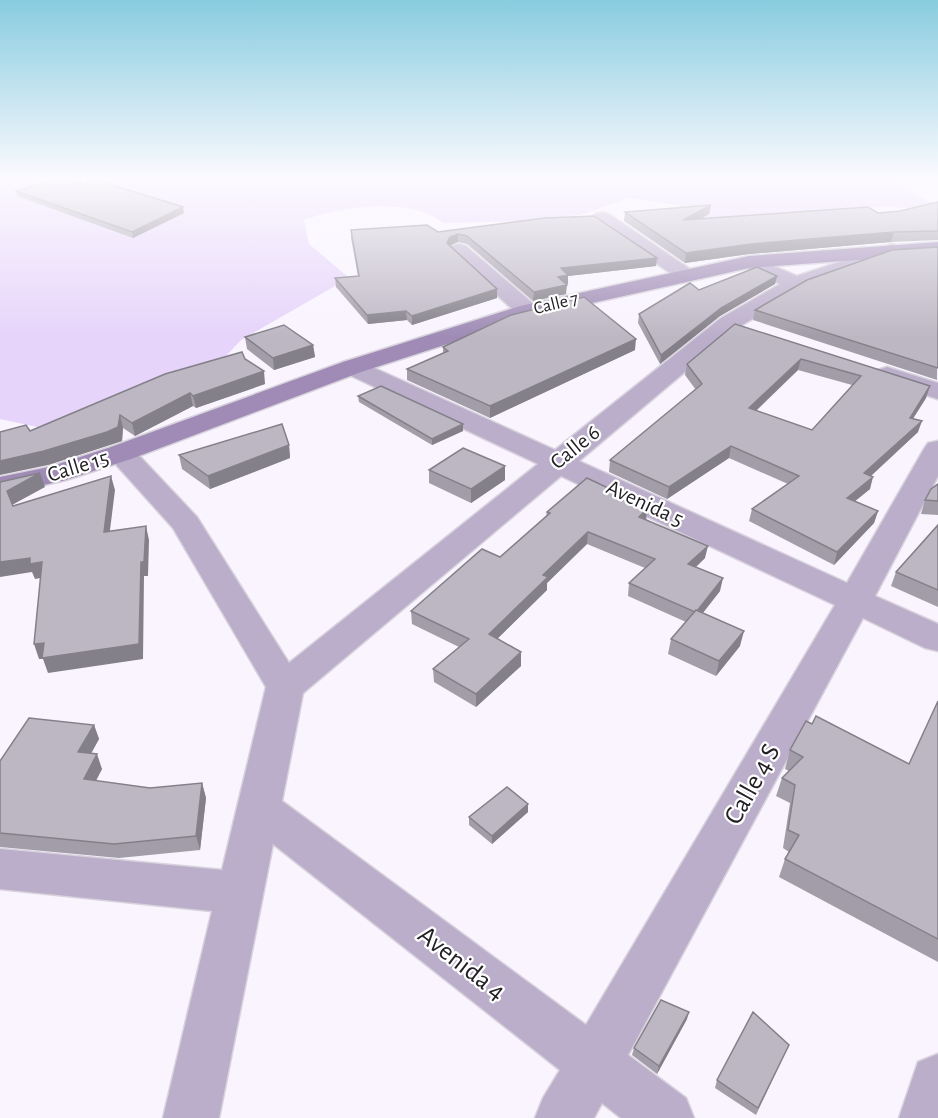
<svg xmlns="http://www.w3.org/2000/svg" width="938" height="1118" font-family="'Alegreya Sans',sans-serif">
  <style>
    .green { fill: #e6d4fa }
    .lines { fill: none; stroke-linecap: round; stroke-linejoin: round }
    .minor-casing { stroke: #d7d2db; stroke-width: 3 }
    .secondary-casing { stroke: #d7d2db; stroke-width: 3 }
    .minor { fill: #bbaecb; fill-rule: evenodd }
    .secondary { fill: #9f8bb5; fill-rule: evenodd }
    .wall { fill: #a39da9; fill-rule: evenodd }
    .shaded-wall { fill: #848089 }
    .building { fill: #bdb7c4; stroke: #848089; stroke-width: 1.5; fill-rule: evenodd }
    .labels { text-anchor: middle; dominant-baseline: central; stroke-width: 4.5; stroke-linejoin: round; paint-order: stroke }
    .far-street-label { font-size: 18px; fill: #222024; stroke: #fff }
    .street-label { font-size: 22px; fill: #222024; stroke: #fff }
    .near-street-label { font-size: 27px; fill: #222024; stroke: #fff }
  </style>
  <rect width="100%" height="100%" fill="#f9f4fe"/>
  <path class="green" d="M 0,180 L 890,180 L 937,206 L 913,209 L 885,206 L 778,222 L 700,223 L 678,205 L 629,198 L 583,214 L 534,221 L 443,223 C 411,196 340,207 304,220 L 309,244 L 349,278 L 241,340 L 224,358 L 56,431 L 0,419 Z"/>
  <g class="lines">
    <defs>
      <g id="minor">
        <path d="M 602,212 L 609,214 L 693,271 L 696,275 L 693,279 L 686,281 L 679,279 L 595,222 L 593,218 L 595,214 Z"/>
        <path d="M 459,244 L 466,246 L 536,306 L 539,311 L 536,316 L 528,318 L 520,316 L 452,254 L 449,250 L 452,246 Z"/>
        <path d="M 892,244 L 899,246 L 902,250 L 899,254 L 804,288 L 737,328 L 579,461 L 847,583 L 924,449 L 928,443 L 938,441 L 938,476 L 875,596 L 938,624 L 938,651 L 925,648 L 863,618 L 628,1055 L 686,1098 L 694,1118 L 621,1118 L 602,1103 L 594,1118 L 535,1118 L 543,1098 L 560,1070 L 273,844 L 219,1118 L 163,1118 L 212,911 L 0,889 L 0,849 L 222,870 L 266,687 L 173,528 L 111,459 L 107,453 L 111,447 L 121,444 L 131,447 L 197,517 L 289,663 L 538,464 L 343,372 L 340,367 L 343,362 L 352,360 L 361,362 L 555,450 L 721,318 L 780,284 L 742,266 L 739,262 L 742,258 L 756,258 L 797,276 ZM 561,476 L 835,605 L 586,1025 L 282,801 L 303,693 Z"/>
        <path d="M 887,367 L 938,383 L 938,399 L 878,380 L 874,375 L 878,370 Z"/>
        <path d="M 938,1054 L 938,1118 L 899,1118 L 918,1062 Z"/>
      </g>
      <path id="secondary" d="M 938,242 L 938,254 L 749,268 L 534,316 L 361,372 L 131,459 L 66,480 L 0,495 L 0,477 L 49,467 L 111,447 L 343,362 L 520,306 L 749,256 Z"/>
    </defs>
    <use href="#minor" class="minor-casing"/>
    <use href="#secondary" class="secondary-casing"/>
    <use href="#minor" class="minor"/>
    <use href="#secondary" class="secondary"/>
  </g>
  <g class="wall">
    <path d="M 16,191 L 184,213 L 133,238 L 17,196 Z"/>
    <path d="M 938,202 L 938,240 L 891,242 L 749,254 L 685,263 L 624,221 L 625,212 L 709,214 L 701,219 L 878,213 L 900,211 Z"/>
    <path d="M 545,218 L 656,266 L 568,276 L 568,284 L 566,284 L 566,294 L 533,301 L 467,244 L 458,242 L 450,246 L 497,298 L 412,325 L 407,320 L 368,324 L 336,287 L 335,278 L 358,276 L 351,238 L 351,230 L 438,232 Z"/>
    <path d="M 938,247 L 937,380 L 753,320 L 755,310 Z"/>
    <path d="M 777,276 L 775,284 L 720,316 L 660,364 L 638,323 L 639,314 L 699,290 Z"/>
    <path d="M 735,324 L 926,398 L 913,419 L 918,432 L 871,476 L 870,489 L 855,501 L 878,511 L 874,523 L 834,565 L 749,521 L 752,509 L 788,484 L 729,458 L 667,499 L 609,472 L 610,460 L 696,390 L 685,375 L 687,364 ZM 798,370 L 852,385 L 812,430 L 756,411 Z"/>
    <path d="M 245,337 L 313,345 L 315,357 L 274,370 L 247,349 Z"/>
    <path d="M 443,347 L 635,350 L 490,418 L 407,380 L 407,369 L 443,353 Z"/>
    <path d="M 245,359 L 265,384 L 196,408 L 193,406 L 135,436 L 123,428 L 122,441 L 110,445 L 48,465 L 30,431 Z"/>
    <path d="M 358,396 L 463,424 L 463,431 L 432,445 L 359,402 Z"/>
    <path d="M 289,445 L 290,458 L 210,489 L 182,469 L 179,455 Z"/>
    <path d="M 429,470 L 505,480 L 471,503 L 429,483 Z"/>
    <path d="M 938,484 L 938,515 L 921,514 L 925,500 Z"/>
    <path d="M 642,507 L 647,509 L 646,519 L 705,558 L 696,567 L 720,591 L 703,613 L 740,646 L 716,676 L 668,654 L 671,639 L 686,622 L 628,596 L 629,583 L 645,568 L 587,544 L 547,583 L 547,590 L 497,639 L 521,666 L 476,707 L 434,682 L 433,669 L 459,647 L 412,624 L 411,611 L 500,557 L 546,516 L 547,512 Z"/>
    <path d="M 938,525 L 938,607 L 891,586 L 896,572 Z"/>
    <path d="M 938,701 L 938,962 L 779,877 L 785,859 L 789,852 L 783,848 L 790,803 L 776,796 L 782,778 L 789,771 L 785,769 L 790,750 L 909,764 Z"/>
    <path d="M 94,725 L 99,739 L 91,754 L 102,769 L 96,781 L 150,788 L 202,783 L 206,798 L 200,850 L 119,858 L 0,847 L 0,761 Z"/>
    <path d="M 528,812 L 492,844 L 469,825 L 469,817 Z"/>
    <path d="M 687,1019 L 657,1074 L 632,1055 L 634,1048 Z"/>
    <path d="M 789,1045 L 756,1115 L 715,1088 L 717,1080 Z"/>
  </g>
  <g class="shaded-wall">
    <path d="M 711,205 L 709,214 L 682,229 L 683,220 Z"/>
    <path d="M 183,207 L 184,213 L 133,238 L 132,232 Z"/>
    <path d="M 894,232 L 891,242 L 749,254 L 685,263 L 686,253 L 751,244 Z"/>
    <path d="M 458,234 L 458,242 L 450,245 L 447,251 L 447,243 L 450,237 Z"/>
    <path d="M 657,258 L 656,266 L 568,276 L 568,284 L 557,286 L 558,277 L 561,268 Z"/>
    <path d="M 777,276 L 775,284 L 720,316 L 660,364 L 661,355 L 721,308 Z"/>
    <path d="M 567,285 L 566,294 L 533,301 L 534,292 Z"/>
    <path d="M 497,289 L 497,298 L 412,325 L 412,316 Z"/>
    <path d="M 406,311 L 407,320 L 368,324 L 367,315 Z"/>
    <path d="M 636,339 L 635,350 L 490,418 L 490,406 Z"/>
    <path d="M 313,345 L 315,357 L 274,370 L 273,358 Z"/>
    <path d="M 801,359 L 798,370 L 746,420 L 749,408 Z"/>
    <path d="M 264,371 L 265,384 L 196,408 L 193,396 Z"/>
    <path d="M 930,386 L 926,398 L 906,429 L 910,418 Z"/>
    <path d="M 190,393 L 193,406 L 135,436 L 132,423 Z"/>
    <path d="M 120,415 L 123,428 L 122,441 L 48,465 L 0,475 L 0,461 Z"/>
    <path d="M 922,421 L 918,432 L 861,485 L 864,473 Z"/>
    <path d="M 463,424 L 463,431 L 432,445 L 432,439 Z"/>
    <path d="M 289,445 L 290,458 L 210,489 L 208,476 Z"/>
    <path d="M 731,446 L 729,458 L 667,499 L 669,487 Z"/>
    <path d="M 505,466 L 505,480 L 471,503 L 471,489 Z"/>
    <path d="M 40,473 L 45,487 L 12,505 L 7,491 Z"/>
    <path d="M 111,476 L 115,490 L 108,546 L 104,532 Z"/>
    <path d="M 873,477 L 870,489 L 844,510 L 847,498 Z"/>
    <path d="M 642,504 L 641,515 L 647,509 L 646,522 L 638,529 L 639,506 Z"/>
    <path d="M 878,511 L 874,523 L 834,565 L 837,552 Z"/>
    <path d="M 146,526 L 149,540 L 148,576 L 144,576 L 143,659 L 48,673 L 43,659 L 39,659 L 34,644 L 44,643 L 141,562 Z"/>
    <path d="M 588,532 L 587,544 L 547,583 L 547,590 L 489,647 L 489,634 L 543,575 Z"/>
    <path d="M 708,546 L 705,558 L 686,576 L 688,564 Z"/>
    <path d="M 30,558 L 42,562 L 46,577 L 35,579 L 32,572 L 0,577 L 0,562 Z"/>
    <path d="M 723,578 L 720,591 L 693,625 L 696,612 Z"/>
    <path d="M 744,631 L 740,646 L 716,676 L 719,661 Z"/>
    <path d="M 521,652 L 521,666 L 476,707 L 476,694 Z"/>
    <path d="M 94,725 L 99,739 L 83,767 L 78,752 Z"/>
    <path d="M 97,754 L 102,769 L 89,793 L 84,779 Z"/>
    <path d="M 202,783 L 206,798 L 200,850 L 196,836 Z"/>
    <path d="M 528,804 L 528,812 L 492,844 L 492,836 Z"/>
    <path d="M 689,1012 L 687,1019 L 657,1074 L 659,1066 Z"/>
  </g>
  <g class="building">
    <path d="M 54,180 L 68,180 L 86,185 L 88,180 L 96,180 L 183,207 L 132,232 L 16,191 Z"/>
    <path d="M 938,202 L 938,231 L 894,232 L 751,244 L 686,253 L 625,212 L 711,205 L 683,220 L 868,207 L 878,213 L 900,211 Z"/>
    <path d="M 594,216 L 657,258 L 561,268 L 568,275 L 558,277 L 567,285 L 534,292 L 467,236 L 458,234 L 450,237 L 447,243 L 497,289 L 412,316 L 406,311 L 367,315 L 335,278 L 359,276 L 351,230 L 427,225 L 438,232 L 545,218 Z"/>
    <path d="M 938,247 L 938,368 L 755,310 L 807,280 L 892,250 Z"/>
    <path d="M 757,267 L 777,276 L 721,308 L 661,355 L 639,314 L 690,283 L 699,290 Z"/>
    <path d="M 584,297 L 636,339 L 490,406 L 407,369 L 448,351 L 443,347 L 511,315 Z"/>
    <path d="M 735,324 L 930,386 L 910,418 L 922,421 L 864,473 L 873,477 L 847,498 L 878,511 L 837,552 L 752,509 L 799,476 L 731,446 L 669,487 L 610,460 L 702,384 L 687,364 ZM 801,359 L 861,376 L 812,430 L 749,408 Z"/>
    <path d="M 284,325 L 313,345 L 273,358 L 245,337 Z"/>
    <path d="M 242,352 L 245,359 L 264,371 L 193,396 L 190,393 L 132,423 L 120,415 L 118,427 L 107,432 L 44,451 L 0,461 L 0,432 L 26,425 L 30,431 L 165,374 Z"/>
    <path d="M 381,386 L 463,424 L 432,439 L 358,396 Z"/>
    <path d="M 282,424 L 289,445 L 208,476 L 179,455 Z"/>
    <path d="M 463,448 L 505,466 L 471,489 L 429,470 Z"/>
    <path d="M 40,473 L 7,491 L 13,506 L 111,476 L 104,532 L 146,526 L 144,562 L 141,562 L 139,644 L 42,658 L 44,643 L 34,644 L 42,562 L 30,564 L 30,558 L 0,562 L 0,482 Z"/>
    <path d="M 587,478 L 642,504 L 639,506 L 647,509 L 639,517 L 708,546 L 688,564 L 723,578 L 697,611 L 695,612 L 629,583 L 655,559 L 588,532 L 543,575 L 548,577 L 489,634 L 521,652 L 476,694 L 433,669 L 469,639 L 411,611 L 482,549 L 500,557 L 550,513 L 547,512 Z"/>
    <path d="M 938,484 L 938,501 L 925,500 L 931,489 Z"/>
    <path d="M 938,525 L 938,590 L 896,572 Z"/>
    <path d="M 696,610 L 744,631 L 719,661 L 671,639 Z"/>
    <path d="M 938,701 L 938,939 L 785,859 L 799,835 L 788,830 L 795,785 L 782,778 L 803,757 L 790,750 L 806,721 L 812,724 L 816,716 L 909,764 Z"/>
    <path d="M 29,718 L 94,725 L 78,752 L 97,754 L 84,779 L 150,788 L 202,783 L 196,836 L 114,844 L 0,833 L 0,761 Z"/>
    <path d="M 507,787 L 528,804 L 492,836 L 469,817 Z"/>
    <path d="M 661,1000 L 689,1012 L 659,1066 L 634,1048 Z"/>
    <path d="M 753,1012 L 789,1045 L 758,1108 L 717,1080 Z"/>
  </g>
  <linearGradient id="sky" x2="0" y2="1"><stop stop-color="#88ccdf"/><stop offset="0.53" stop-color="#fcfaff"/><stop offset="1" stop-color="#fcfaff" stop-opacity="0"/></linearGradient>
  <rect width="938" height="337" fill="url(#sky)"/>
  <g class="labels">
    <g class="far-street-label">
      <text transform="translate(556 304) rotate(-14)">Calle 7</text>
    </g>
    <g class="street-label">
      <text transform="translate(575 447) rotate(-39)">Calle 6</text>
      <text transform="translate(78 466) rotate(-17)">Calle 15</text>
      <text transform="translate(645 503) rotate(25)">Avenida 5</text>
    </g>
    <g class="near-street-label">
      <text transform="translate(752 784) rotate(-61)">Calle 4 S</text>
      <text transform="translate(462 963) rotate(38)">Avenida 4</text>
    </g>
  </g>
</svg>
